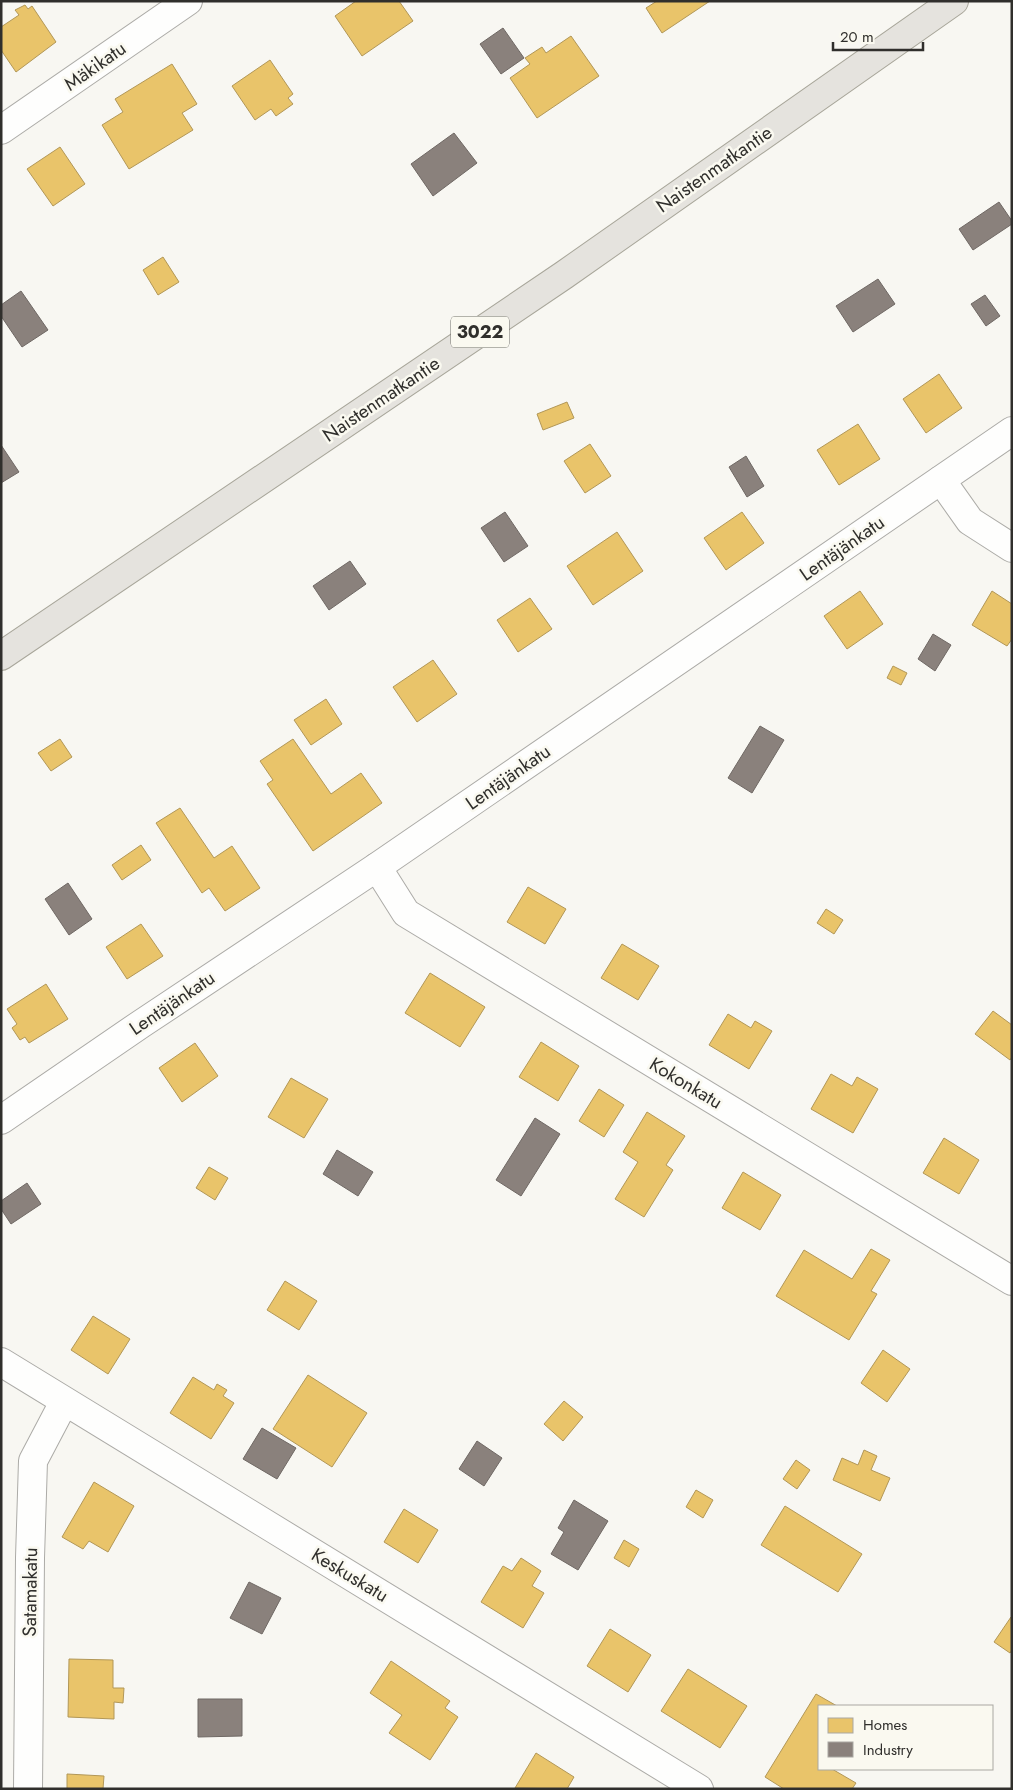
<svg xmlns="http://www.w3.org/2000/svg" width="1013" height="1790" font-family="Jost,sans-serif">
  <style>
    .homes { fill: #e9c46a; stroke: #b29757 }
    .industry { fill: #8a817c; stroke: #6f6864 }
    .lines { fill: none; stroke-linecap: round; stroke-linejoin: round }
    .minor-casing { stroke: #acaba7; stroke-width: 30 }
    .tertiary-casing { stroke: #acaba7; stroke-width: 30 }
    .primary-casing { stroke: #a8a69a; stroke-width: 30 }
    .minor { stroke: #fefefd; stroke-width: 28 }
    .tertiary { stroke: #fefefd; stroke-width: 28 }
    .primary { stroke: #e5e3de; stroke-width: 28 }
    .labels { text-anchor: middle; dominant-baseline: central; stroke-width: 5; stroke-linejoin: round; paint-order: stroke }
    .shield { fill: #faf9f0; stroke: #6d6c67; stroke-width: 1 }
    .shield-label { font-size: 18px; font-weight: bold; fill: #302f2c }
    .street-label { font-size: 19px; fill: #302f2c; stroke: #faf9f0 }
  </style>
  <rect width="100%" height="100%" fill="#f8f7f2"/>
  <g class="homes">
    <path d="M 356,1 L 399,1 L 413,21 L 362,56 L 335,16 Z"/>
    <path d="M 657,1 L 710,1 L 662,33 L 646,8 Z"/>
    <path d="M 25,5 L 28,9 L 32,6 L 56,42 L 16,72 L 1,50 L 1,27 L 19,15 L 15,10 Z"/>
    <path d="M 571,36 L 599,76 L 537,118 L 510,78 L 530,64 L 525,58 L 542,47 L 546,53 Z"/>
    <path d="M 270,60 L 293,94 L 288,98 L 293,104 L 276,116 L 271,109 L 255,120 L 232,86 Z"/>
    <path d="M 172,64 L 197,104 L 182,113 L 193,130 L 129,169 L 102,125 L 123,112 L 115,99 Z"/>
    <path d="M 60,147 L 85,184 L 53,206 L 27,169 Z"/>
    <path d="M 163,257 L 179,282 L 158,295 L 143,270 Z"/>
    <path d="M 939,374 L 962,408 L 926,433 L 903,399 Z"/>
    <path d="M 567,402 L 574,418 L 543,430 L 537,414 Z"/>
    <path d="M 858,424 L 880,459 L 839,485 L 817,450 Z"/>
    <path d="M 590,444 L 611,476 L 585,493 L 564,461 Z"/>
    <path d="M 742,512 L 764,543 L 726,570 L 704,538 Z"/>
    <path d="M 617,532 L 643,571 L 593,605 L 567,566 Z"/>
    <path d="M 860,591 L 883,624 L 847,649 L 824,616 Z"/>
    <path d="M 992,591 L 1012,604 L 1012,639 L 1007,646 L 972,625 Z"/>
    <path d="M 530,598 L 552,629 L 518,652 L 497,620 Z"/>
    <path d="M 433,660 L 457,694 L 417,722 L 393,687 Z"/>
    <path d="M 893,666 L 907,673 L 901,685 L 887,678 Z"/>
    <path d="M 326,699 L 342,724 L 311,745 L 294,720 Z"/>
    <path d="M 60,739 L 72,757 L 51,771 L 38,753 Z"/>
    <path d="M 293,739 L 331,794 L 361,773 L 382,803 L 313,851 L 267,784 L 273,780 L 260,761 Z"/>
    <path d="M 180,808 L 214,858 L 232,846 L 260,888 L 225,911 L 209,888 L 202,893 L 156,823 Z"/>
    <path d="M 141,845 L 151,860 L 122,880 L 112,865 Z"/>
    <path d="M 528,887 L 566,909 L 545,944 L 507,922 Z"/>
    <path d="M 826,909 L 843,920 L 834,934 L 817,923 Z"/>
    <path d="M 141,924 L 163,956 L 127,979 L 106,947 Z"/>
    <path d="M 622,944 L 659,966 L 638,1000 L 601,978 Z"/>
    <path d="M 430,973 L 485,1007 L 460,1047 L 405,1013 Z"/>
    <path d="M 46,984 L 68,1019 L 29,1043 L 25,1037 L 20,1040 L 12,1028 L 17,1024 L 7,1009 Z"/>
    <path d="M 993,1011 L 1012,1025 L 1012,1057 L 1010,1060 L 975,1034 Z"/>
    <path d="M 728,1014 L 751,1028 L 755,1021 L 772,1031 L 749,1069 L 709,1045 Z"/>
    <path d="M 541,1042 L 579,1066 L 558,1101 L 519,1077 Z"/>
    <path d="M 195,1043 L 218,1076 L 182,1102 L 159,1068 Z"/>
    <path d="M 831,1074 L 852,1086 L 857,1077 L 878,1089 L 853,1133 L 811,1109 Z"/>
    <path d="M 291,1078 L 328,1099 L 304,1138 L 268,1117 Z"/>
    <path d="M 599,1089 L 624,1105 L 604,1137 L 579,1121 Z"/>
    <path d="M 647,1112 L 685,1136 L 666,1165 L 673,1170 L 644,1217 L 615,1199 L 638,1162 L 623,1152 Z"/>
    <path d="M 944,1138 L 979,1160 L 959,1194 L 923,1173 Z"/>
    <path d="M 209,1167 L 228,1178 L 215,1200 L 196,1188 Z"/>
    <path d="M 743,1172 L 781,1195 L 760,1230 L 722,1208 Z"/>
    <path d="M 871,1249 L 890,1260 L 871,1291 L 877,1294 L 849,1340 L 776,1296 L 804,1250 L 852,1279 Z"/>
    <path d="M 285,1281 L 317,1301 L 299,1330 L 267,1310 Z"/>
    <path d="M 93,1316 L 130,1339 L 108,1374 L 71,1350 Z"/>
    <path d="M 883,1350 L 910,1369 L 887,1402 L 861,1383 Z"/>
    <path d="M 308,1375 L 367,1413 L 332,1467 L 273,1429 Z"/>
    <path d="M 193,1377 L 214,1390 L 217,1384 L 227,1390 L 223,1396 L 234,1403 L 211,1439 L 170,1413 Z"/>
    <path d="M 564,1401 L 583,1417 L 563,1441 L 544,1424 Z"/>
    <path d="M 864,1450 L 877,1456 L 871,1470 L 890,1478 L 880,1501 L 833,1480 L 842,1458 L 858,1465 Z"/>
    <path d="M 796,1460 L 810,1470 L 797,1489 L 783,1479 Z"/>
    <path d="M 94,1482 L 134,1506 L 108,1552 L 89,1541 L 83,1549 L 62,1537 Z"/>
    <path d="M 696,1490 L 713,1500 L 703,1518 L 686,1507 Z"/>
    <path d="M 785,1506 L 862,1554 L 838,1592 L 761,1545 Z"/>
    <path d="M 404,1509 L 438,1530 L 418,1563 L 384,1542 Z"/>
    <path d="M 624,1540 L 639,1549 L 629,1567 L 614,1558 Z"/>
    <path d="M 521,1558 L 541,1571 L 532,1586 L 544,1593 L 523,1628 L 481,1602 L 503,1566 L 512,1571 Z"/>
    <path d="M 1011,1617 L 1012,1650 L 1010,1653 L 994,1642 Z"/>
    <path d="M 610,1629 L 651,1655 L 628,1692 L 587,1666 Z"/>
    <path d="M 69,1659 L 113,1660 L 113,1688 L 124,1688 L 123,1703 L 114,1702 L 114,1719 L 68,1717 Z"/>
    <path d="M 391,1661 L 450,1701 L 445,1708 L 458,1717 L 430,1760 L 389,1733 L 402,1715 L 370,1693 Z"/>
    <path d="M 688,1669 L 747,1706 L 720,1748 L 661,1711 Z"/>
    <path d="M 816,1694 L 837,1706 L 819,1706 L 819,1769 L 832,1769 L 856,1783 L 852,1789 L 784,1789 L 765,1777 Z"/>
    <path d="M 536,1753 L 574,1777 L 567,1789 L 515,1788 Z"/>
    <path d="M 67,1774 L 104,1776 L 103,1789 L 67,1789 Z"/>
  </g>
  <g class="industry">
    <path d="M 503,28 L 524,58 L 501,74 L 480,44 Z"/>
    <path d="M 454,133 L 477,163 L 433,196 L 411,164 Z"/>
    <path d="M 999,202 L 1012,221 L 1012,224 L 973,250 L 959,229 Z"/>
    <path d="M 878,279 L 895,304 L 853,332 L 836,306 Z"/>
    <path d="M 21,291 L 48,330 L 22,347 L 1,316 L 1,305 Z"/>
    <path d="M 985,295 L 1000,316 L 986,326 L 971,304 Z"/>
    <path d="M 1,445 L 19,472 L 1,483 Z"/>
    <path d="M 746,456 L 764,486 L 747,497 L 729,467 Z"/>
    <path d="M 505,512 L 528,546 L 504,562 L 481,528 Z"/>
    <path d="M 350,561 L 366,584 L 329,610 L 313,586 Z"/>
    <path d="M 933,634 L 951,645 L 935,671 L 918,659 Z"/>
    <path d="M 760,726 L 784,740 L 752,793 L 728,778 Z"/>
    <path d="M 68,883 L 92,919 L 69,935 L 45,899 Z"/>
    <path d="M 535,1118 L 560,1134 L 521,1196 L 496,1180 Z"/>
    <path d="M 337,1150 L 373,1172 L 358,1196 L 323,1174 Z"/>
    <path d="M 27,1183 L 41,1204 L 11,1224 L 1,1209 L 1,1201 Z"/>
    <path d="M 262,1428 L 296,1448 L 277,1479 L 243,1459 Z"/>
    <path d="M 477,1441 L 502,1458 L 484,1486 L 459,1469 Z"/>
    <path d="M 574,1500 L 608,1521 L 578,1570 L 551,1554 L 564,1532 L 558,1528 Z"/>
    <path d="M 249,1582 L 281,1598 L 262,1634 L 230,1618 Z"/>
    <path d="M 198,1699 L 242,1699 L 242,1736 L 198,1737 Z"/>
  </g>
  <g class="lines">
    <defs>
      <g id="minor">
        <path d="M 1,130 L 188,1"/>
        <path d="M 941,480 L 970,521 L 1012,548"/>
        <path d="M 377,867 L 406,913 L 1012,1281"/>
        <path d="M 1,1120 L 141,1024 L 377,867 L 1012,431"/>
        <path d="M 28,1789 L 30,1558 L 33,1461 L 64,1402"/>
      </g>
      <path id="tertiary" d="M 1,1362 L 699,1789"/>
      <path id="primary" d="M 1,656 L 564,275 L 954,1"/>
    </defs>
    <use href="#minor" class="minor-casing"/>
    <use href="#tertiary" class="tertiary-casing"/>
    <use href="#primary" class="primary-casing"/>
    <use href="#minor" class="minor"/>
    <use href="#tertiary" class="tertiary"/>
    <use href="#primary" class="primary"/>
  </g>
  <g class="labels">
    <rect class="shield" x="451" y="316.5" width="58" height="31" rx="4"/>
    <g class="shield-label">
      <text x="480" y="332">3022</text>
    </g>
    <g class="street-label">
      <text transform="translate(95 66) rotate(-35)">Mäkikatu</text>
      <text transform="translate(714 169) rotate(-35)">Naistenmatkantie</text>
      <text transform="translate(381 399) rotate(-34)">Naistenmatkantie</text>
      <text transform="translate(842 548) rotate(-35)">Lentäjänkatu</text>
      <text transform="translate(508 777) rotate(-35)">Lentäjänkatu</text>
      <text transform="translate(172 1003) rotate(-34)">Lentäjänkatu</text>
      <text transform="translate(686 1083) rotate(31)">Kokonkatu</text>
      <text transform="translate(350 1575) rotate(31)">Keskuskatu</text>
      <text transform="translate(30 1592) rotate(-89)">Satamakatu</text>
    </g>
  </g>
  <rect width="1013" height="1790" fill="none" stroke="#302f2c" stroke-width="5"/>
  <rect x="818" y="1705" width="175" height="65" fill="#faf9f0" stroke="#a9a8a2"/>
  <rect x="828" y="1718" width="25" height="15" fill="#e9c46a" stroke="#a9a8a2"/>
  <text x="863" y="1730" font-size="15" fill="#302f2c">Homes</text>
  <rect x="828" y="1742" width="25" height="15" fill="#8a817c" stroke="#a9a8a2"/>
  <text x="863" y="1755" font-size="15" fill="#302f2c">Industry</text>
  <path d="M833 42v8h90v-8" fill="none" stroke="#302f2c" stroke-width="2.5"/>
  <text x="840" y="42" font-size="15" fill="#302f2c" stroke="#faf9f0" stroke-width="4" paint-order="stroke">20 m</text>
</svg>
